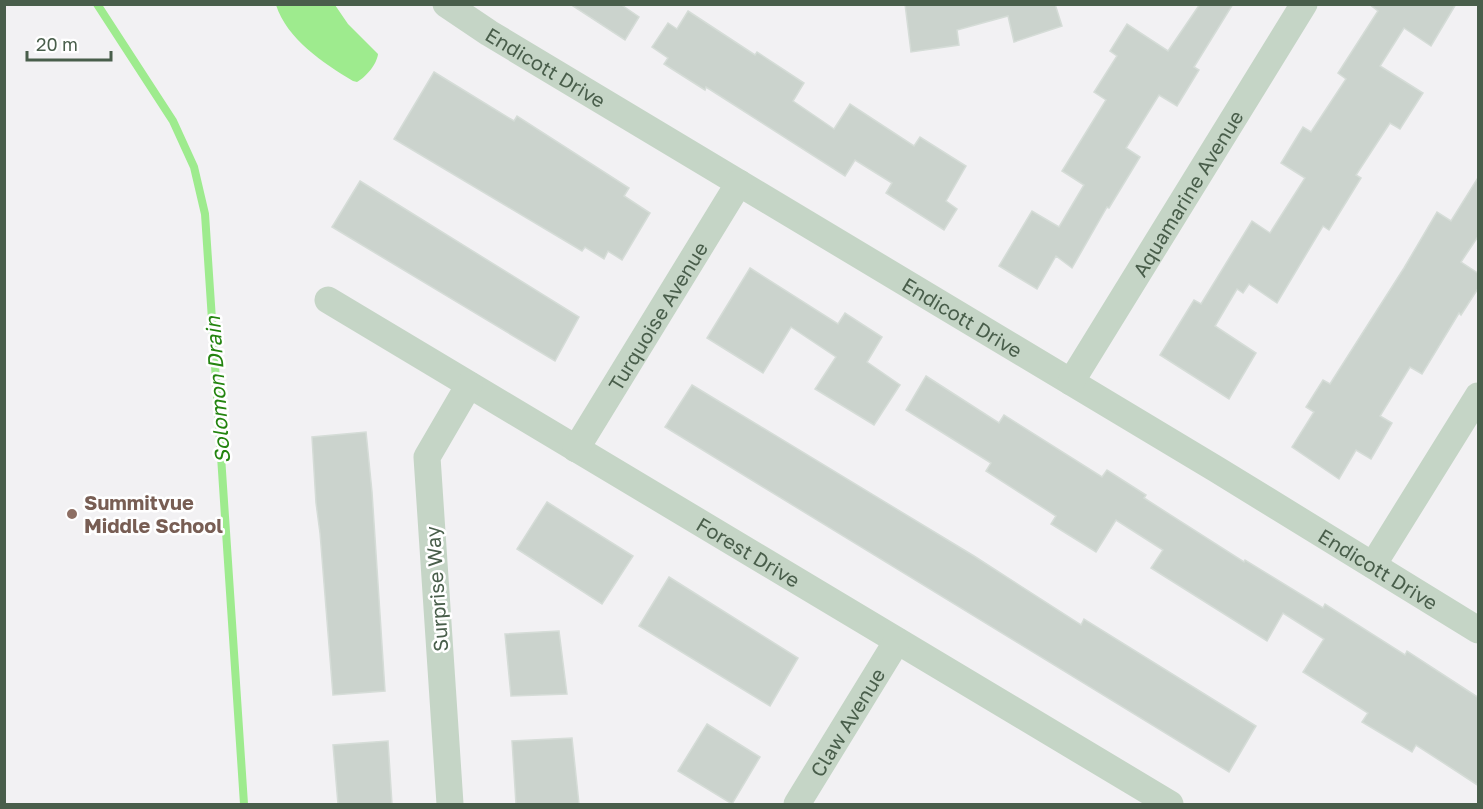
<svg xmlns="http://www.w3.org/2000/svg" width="1483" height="809" font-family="'Golos Text',sans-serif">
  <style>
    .water { fill: #9eeb8e }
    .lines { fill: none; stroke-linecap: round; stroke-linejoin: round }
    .stream { stroke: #9eeb8e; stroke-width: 8 }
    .building { fill: #cbd3cd; stroke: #d5dcd7; stroke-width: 1.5 }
    .minor { stroke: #c5d5c6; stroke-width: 27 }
    .education-dot { fill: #8d6e63; stroke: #fff; stroke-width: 2 }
    .labels { text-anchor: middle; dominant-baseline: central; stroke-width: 5; stroke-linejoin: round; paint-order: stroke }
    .street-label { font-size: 20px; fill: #495e4b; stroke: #fff }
    .education-label { font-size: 20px; font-weight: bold; fill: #785e54; stroke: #fff; text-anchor: start }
    .water-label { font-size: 21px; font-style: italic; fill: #23840f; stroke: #fff }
  </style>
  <rect width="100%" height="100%" fill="#f2f1f3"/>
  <path class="water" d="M 276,5 L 335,5 L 348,24 L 378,54 C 377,64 366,77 357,82 L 353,81 C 323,63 287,39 276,5 Z"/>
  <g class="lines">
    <path class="stream" d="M 97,4 L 173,121 L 194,167 L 205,214 L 244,804"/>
  </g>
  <g class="building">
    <path d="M 570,4 L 620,4 L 639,17 L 625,40 Z"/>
    <path d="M 905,4 L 1055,4 L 1062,26 L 1014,42 L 1008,16 L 957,30 L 959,45 L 911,52 Z"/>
    <path d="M 1200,4 L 1233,4 L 1194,67 L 1199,70 L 1177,106 L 1159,95 L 1126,148 L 1140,157 L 1109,208 L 1107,207 L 1072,268 L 1056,256 L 1037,289 L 999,266 L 1032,211 L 1059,227 L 1084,185 L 1062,171 L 1106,100 L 1094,92 L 1117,56 L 1110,51 L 1127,24 L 1168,51 Z"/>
    <path d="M 1369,4 L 1456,4 L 1431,46 L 1404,28 L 1380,66 L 1423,93 L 1400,129 L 1390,123 L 1356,175 L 1361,178 L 1329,230 L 1323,226 L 1277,303 L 1249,284 L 1243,293 L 1237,289 L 1215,326 L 1256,353 L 1229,399 L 1160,355 L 1194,300 L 1201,304 L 1252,221 L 1270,233 L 1305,178 L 1281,163 L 1303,127 L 1311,132 L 1346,79 L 1338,73 L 1378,11 Z"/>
    <path d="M 688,11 L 755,55 L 757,52 L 804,83 L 793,101 L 834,129 L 850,104 L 914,146 L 920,137 L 966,166 L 946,201 L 957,209 L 944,230 L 886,193 L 892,183 L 855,160 L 845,176 L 706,87 L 705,90 L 664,64 L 668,58 L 652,47 L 668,23 L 677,29 Z"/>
    <path d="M 434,72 L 514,121 L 517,116 L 629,188 L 624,196 L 650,213 L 622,260 L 608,251 L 604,259 L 585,247 L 582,251 L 394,139 Z"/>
    <path d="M 1479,176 L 1479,235 L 1461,262 L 1479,274 L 1479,287 L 1461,315 L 1459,313 L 1422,374 L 1410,367 L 1380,416 L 1392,423 L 1371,459 L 1356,450 L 1339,479 L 1292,447 L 1314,412 L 1306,407 L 1323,380 L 1330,384 L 1404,268 L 1437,212 L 1451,221 Z"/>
    <path d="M 360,181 L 579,317 L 555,361 L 332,227 Z"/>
    <path d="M 750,268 L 838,324 L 845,313 L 882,337 L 867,362 L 900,385 L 874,425 L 815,389 L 836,357 L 791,327 L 763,373 L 707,338 Z"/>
    <path d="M 926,376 L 999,423 L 1004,415 L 1102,477 L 1107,470 L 1146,495 L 1144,498 L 1244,562 L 1245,560 L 1323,608 L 1325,604 L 1405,655 L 1407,651 L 1479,698 L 1479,786 L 1416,745 L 1412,752 L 1362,722 L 1368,713 L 1303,672 L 1324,639 L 1283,613 L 1267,641 L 1151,568 L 1163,550 L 1116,520 L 1096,552 L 1051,524 L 1056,516 L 986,471 L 991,463 L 906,410 Z"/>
    <path d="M 692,385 L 974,556 L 1081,625 L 1084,619 L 1256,726 L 1229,772 L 665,427 Z"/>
    <path d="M 366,432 L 372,492 L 385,691 L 333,695 L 320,533 L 316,503 L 312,437 Z"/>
    <path d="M 547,502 L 633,556 L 602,604 L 517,549 Z"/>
    <path d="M 669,577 L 798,658 L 770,706 L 639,626 Z"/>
    <path d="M 559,631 L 567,694 L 511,696 L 505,634 Z"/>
    <path d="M 707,724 L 760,757 L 732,804 L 678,771 Z"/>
    <path d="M 572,738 L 579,804 L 516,804 L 512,741 Z"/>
    <path d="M 388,741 L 392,804 L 338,804 L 333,745 Z"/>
  </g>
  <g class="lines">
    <g class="minor">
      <path id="s1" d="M 446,4 L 489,33 L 1216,469 L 1478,630"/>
      <path id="s2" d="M 328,300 L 1170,804"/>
      <path id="s3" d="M 1071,382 L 1304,4"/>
      <path id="s4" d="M 576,449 L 739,183"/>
      <path d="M 1373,565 L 1478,396"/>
      <path d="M 450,804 L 427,457 L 469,385"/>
      <path id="s5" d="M 797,804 L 897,641"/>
    </g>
  </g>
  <circle class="education-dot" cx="72" cy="514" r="6"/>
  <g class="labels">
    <g class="street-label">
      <text stroke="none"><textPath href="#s1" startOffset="118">Endicott Drive</textPath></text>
      <text stroke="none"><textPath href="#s3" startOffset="222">Aquamarine Avenue</textPath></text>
      <text stroke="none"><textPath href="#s4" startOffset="156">Turquoise Avenue</textPath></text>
      <text stroke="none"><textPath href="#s1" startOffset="604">Endicott Drive</textPath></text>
      <text stroke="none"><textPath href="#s2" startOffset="490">Forest Drive</textPath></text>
      <text stroke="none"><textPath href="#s1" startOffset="1090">Endicott Drive</textPath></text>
      <text transform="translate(436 589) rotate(-94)">Surprise Way</text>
      <text stroke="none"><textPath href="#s5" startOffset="96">Claw Avenue</textPath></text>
    </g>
    <g class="education-label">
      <text x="84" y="502">Summitvue<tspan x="84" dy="23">Middle School</tspan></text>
    </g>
    <g class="water-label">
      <text transform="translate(217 390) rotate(-94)">Solomon Drain</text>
    </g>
  </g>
  <rect width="1483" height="809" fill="none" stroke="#495e4b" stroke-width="12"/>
  <path d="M27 51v9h84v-9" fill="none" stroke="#495e4b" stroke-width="3"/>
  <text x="36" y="51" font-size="18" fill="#495e4b" stroke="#ffffff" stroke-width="4.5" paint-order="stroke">20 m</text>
</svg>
